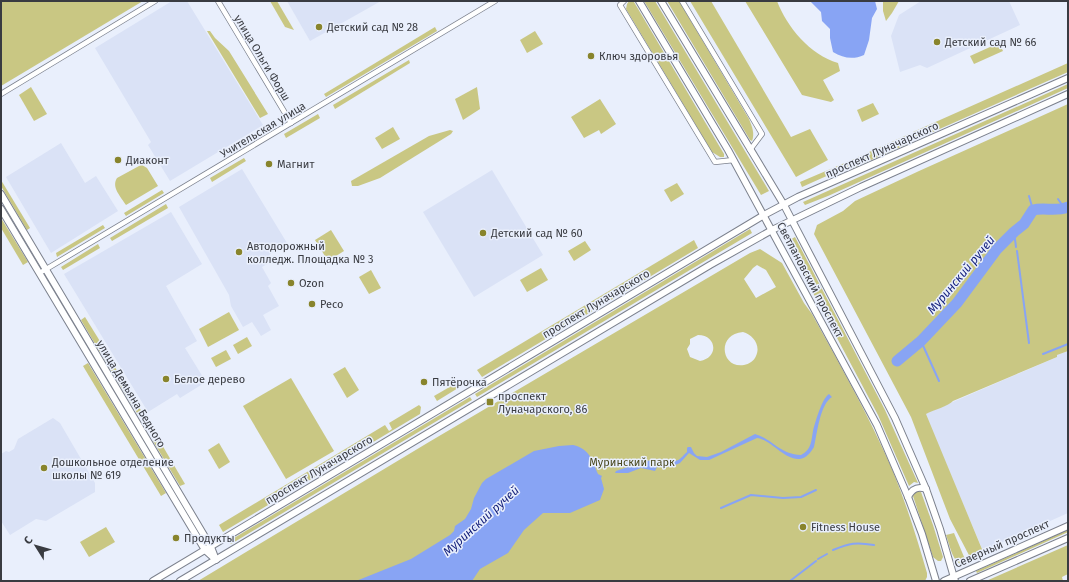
<svg xmlns="http://www.w3.org/2000/svg" width="1069" height="582" font-family="'Fira Sans',sans-serif">
  <style>
    .built { fill: #dae2f6 }
    .green { fill: #c9c783; fill-rule: evenodd }
    .water { fill: #88a4f4 }
    .lines { fill: none; stroke-linecap: round; stroke-linejoin: round }
    .stream { stroke: #88a4f4; stroke-width: 2 }
    .river { stroke: #88a4f4; stroke-width: 11 }
    .street-casing { stroke: #7c818d; stroke-width: 6 }
    .secondary-casing { stroke: #7c818d; stroke-width: 8 }
    .street { stroke: #fff; stroke-width: 4.5 }
    .secondary { stroke: #fff; stroke-width: 6 }
    .poi-dot { fill: #88842c; stroke: #e9effc; stroke-width: 1.5 }
    .labels { text-anchor: middle; dominant-baseline: central; stroke-width: 3; stroke-linejoin: round; paint-order: stroke }
    .poi-label { font-size: 11px; fill: #393b41; stroke: #e9effc; text-anchor: start }
    .street-label { font-size: 11px; fill: #393b41; stroke: #e9effc }
    .park-label { font-size: 11px; fill: #4b4920; stroke: #e9effc }
    .water-label { font-size: 12px; font-style: italic; fill: #16227d; stroke: #e9effc }
  </style>
  <rect width="100%" height="100%" fill="#e9effc"/>
  <g class="built">
    <path d="M 172,1 L 187,1 L 263,125 L 170,181 L 148,145 L 151,142 L 95,48 Z"/>
    <path d="M 287,1 L 381,1 L 310,41 Z"/>
    <path d="M 921,1 L 1009,1 L 1020,25 L 927,68 L 920,65 L 900,72 L 891,36 L 899,15 Z"/>
    <path d="M 61,143 L 85,183 L 96,176 L 118,211 L 51,253 L 6,177 Z"/>
    <path d="M 242,169 L 287,243 L 270,254 L 266,261 L 267,264 L 262,267 L 271,283 L 268,286 L 279,306 L 263,315 L 271,330 L 261,336 L 252,322 L 243,327 L 231,306 L 229,295 L 179,207 Z"/>
    <path d="M 492,170 L 543,255 L 474,297 L 423,212 Z"/>
    <path d="M 171,212 L 202,264 L 166,286 L 197,341 L 185,348 L 206,382 L 180,398 L 177,394 L 148,412 L 64,274 Z"/>
    <path d="M 1068,351 L 1068,513 L 983,551 L 925,414 L 1057,357 L 1057,355 Z"/>
    <path d="M 53,418 L 60,423 L 95,483 L 95,492 L 46,521 L 36,519 L 10,535 L 1,521 L 1,454 L 6,451 L 9,452 L 14,449 L 18,439 Z"/>
  </g>
  <g class="green">
    <path d="M 1,1 L 143,1 L 1,86 Z"/>
    <path d="M 270,1 L 277,1 L 294,30 L 285,27 Z"/>
    <path d="M 629,1 L 634,2 L 724,154 L 724,157 L 720,157 L 712,152 L 626,9 L 627,4 Z"/>
    <path d="M 644,1 L 655,1 L 769,191 L 761,195 Z"/>
    <path d="M 667,1 L 679,1 L 749,119 C 752,126 755,134 752,141 L 750,140 Z"/>
    <path d="M 690,1 L 711,1 L 791,137 L 810,129 L 828,160 L 796,177 Z"/>
    <path d="M 745,1 L 777,1 C 787,27 810,55 838,63 L 840,71 L 823,80 L 834,100 L 831,102 L 802,95 Z"/>
    <path d="M 883,1 L 899,1 L 892,13 L 886,21 L 883,11 Z"/>
    <path d="M 435,27 L 437,31 L 326,97 L 324,94 Z"/>
    <path d="M 207,31 L 210,31 L 215,38 L 229,51 L 268,114 L 260,118 Z"/>
    <path d="M 535,31 L 543,44 L 527,53 L 520,40 Z"/>
    <path d="M 999,43 L 1003,51 L 974,64 L 970,56 Z"/>
    <path d="M 409,60 L 410,63 L 335,109 L 333,105 Z"/>
    <path d="M 1068,63 L 1068,72 L 917,139 L 913,132 Z"/>
    <path d="M 1068,84 L 1068,88 L 828,196 L 805,205 L 803,202 Z"/>
    <path d="M 31,87 L 47,114 L 34,121 L 19,95 Z"/>
    <path d="M 477,87 L 480,109 L 463,120 L 455,99 Z"/>
    <path d="M 600,99 L 616,124 L 601,134 L 599,130 L 584,138 L 571,117 Z"/>
    <path d="M 873,103 L 879,114 L 862,122 L 857,110 Z"/>
    <path d="M 1068,104 L 1068,351 L 1057,355 L 1057,357 L 953,401 C 949,406 933,410 926,414 L 984,554 L 971,559 L 950,519 L 911,417 L 814,234 L 817,225 L 843,211 L 855,201 L 919,171 Z"/>
    <path d="M 318,114 L 320,118 L 286,138 L 284,134 Z"/>
    <path d="M 393,127 L 400,139 L 382,149 L 375,138 Z"/>
    <path d="M 450,130 L 453,131 L 451,134 L 380,178 L 358,186 L 352,186 L 351,181 L 429,136 Z"/>
    <path d="M 909,134 L 912,142 L 862,164 L 858,157 Z"/>
    <path d="M 244,158 L 246,161 L 212,182 L 210,178 Z"/>
    <path d="M 854,159 L 858,166 L 851,169 L 840,170 L 802,187 L 800,182 Z"/>
    <path d="M 142,165 L 147,168 L 158,186 L 126,205 C 121,197 111,187 117,178 L 139,166 Z"/>
    <path d="M 1,180 L 30,228 L 27,230 L 1,186 Z"/>
    <path d="M 677,183 L 684,194 L 671,202 L 664,190 Z"/>
    <path d="M 162,190 L 164,193 L 126,216 L 124,213 Z"/>
    <path d="M 166,204 L 168,208 L 112,241 L 110,238 Z"/>
    <path d="M 1,218 L 28,262 L 23,265 L 1,228 Z"/>
    <path d="M 103,225 L 105,228 L 57,257 L 56,253 Z"/>
    <path d="M 750,229 L 752,233 L 477,397 L 475,394 Z"/>
    <path d="M 331,230 L 344,251 L 328,261 L 315,240 Z"/>
    <path d="M 795,237 L 885,410 L 918,483 L 914,482 L 909,486 L 878,415 L 786,242 Z"/>
    <path d="M 694,240 L 698,248 L 482,377 L 477,370 Z"/>
    <path d="M 585,241 L 591,250 L 574,261 L 568,251 Z"/>
    <path d="M 98,244 L 100,248 L 63,270 L 61,267 Z"/>
    <path d="M 760,249 L 782,263 L 804,303 L 812,314 C 840,365 869,416 892,469 C 906,503 917,538 927,573 L 927,577 L 925,581 L 198,581 L 429,442 L 750,253 ZM 757,265 L 766,270 L 776,287 L 756,298 L 744,279 L 753,268 ZM 743,332 C 753,335 761,345 756,356 C 754,361 749,364 744,365 C 721,369 716,334 743,332 ZM 698,335 C 717,335 719,358 700,361 L 690,357 L 687,349 L 690,344 L 690,339 Z"/>
    <path d="M 541,268 L 548,280 L 527,292 L 520,280 Z"/>
    <path d="M 371,270 L 381,288 L 369,294 L 359,277 Z"/>
    <path d="M 229,312 L 239,330 L 208,347 L 199,329 Z"/>
    <path d="M 85,317 L 106,351 L 101,354 L 81,320 Z"/>
    <path d="M 247,337 L 252,346 L 238,354 L 233,345 Z"/>
    <path d="M 226,350 L 231,359 L 216,367 L 211,358 Z"/>
    <path d="M 107,354 L 142,412 L 137,413 L 103,357 Z"/>
    <path d="M 88,363 L 166,493 L 161,496 L 83,366 Z"/>
    <path d="M 345,367 L 359,390 L 347,398 L 333,374 Z"/>
    <path d="M 291,378 L 334,451 L 286,479 L 243,406 Z"/>
    <path d="M 460,381 L 463,385 L 437,401 L 434,396 Z"/>
    <path d="M 470,397 L 472,400 L 231,544 L 229,541 Z"/>
    <path d="M 419,405 L 421,407 L 420,414 L 223,532 L 219,525 L 385,425 L 389,431 L 392,429 L 389,423 Z"/>
    <path d="M 158,438 L 185,484 L 180,486 L 153,441 Z"/>
    <path d="M 219,443 L 230,462 L 219,469 L 208,450 Z"/>
    <path d="M 918,491 L 921,492 L 933,525 L 943,557 L 941,561 L 938,561 L 933,557 L 913,496 L 914,493 Z"/>
    <path d="M 106,527 L 115,542 L 89,557 L 80,542 Z"/>
    <path d="M 1068,530 L 1068,532 L 977,573 L 976,571 Z"/>
    <path d="M 954,533 L 967,564 C 953,568 950,545 946,535 Z"/>
    <path d="M 1068,545 L 1068,574 L 1062,577 L 1063,581 L 986,581 Z"/>
  </g>
  <g class="water">
    <path d="M 810,1 L 875,1 L 877,9 L 872,18 L 869,40 L 864,55 C 853,60 843,58 833,52 L 830,38 L 830,29 L 822,21 L 821,12 Z"/>
    <path d="M 829,394 L 832,397 C 820,404 817,434 814,447 C 796,478 775,440 757,438 L 709,460 L 700,460 L 689,453 L 680,463 L 673,466 L 657,467 L 655,471 L 641,468 L 628,473 L 615,473 L 616,471 L 628,467 L 626,463 L 627,462 C 636,465 645,460 655,460 C 663,460 671,464 678,460 C 681,459 684,454 687,452 L 687,448 L 688,447 L 691,447 L 694,453 L 697,456 L 707,457 L 721,452 L 755,434 C 774,440 779,454 801,455 C 812,449 811,441 813,431 C 815,423 822,398 829,394 Z"/>
    <path d="M 573,445 C 590,449 592,460 598,474 L 602,476 L 601,478 L 604,489 L 600,500 L 570,513 L 543,513 L 524,530 L 508,553 L 480,569 L 472,581 L 356,581 L 411,559 L 450,535 L 454,531 L 455,526 L 465,519 L 471,509 L 474,498 L 482,483 L 486,479 L 534,451 L 559,446 Z"/>
  </g>
  <g class="lines">
    <g class="stream">
      <path d="M 1029,196 L 1033,210"/>
      <path d="M 1058,199 L 1065,209"/>
      <path d="M 1014,232 L 1016,247"/>
      <path d="M 1017,251 L 1029,343"/>
      <path d="M 921,341 L 939,381"/>
      <path d="M 1043,354 L 1068,344"/>
      <path d="M 721,508 L 751,495 L 783,498 L 801,497 L 816,490"/>
      <path d="M 833,550 C 850,543 856,542 874,545"/>
      <path d="M 818,559 L 827,554"/>
      <path d="M 790,581 L 816,561"/>
    </g>
    <path class="river" d="M 897,361 L 921,341 L 957,303 L 997,249 L 1014,232 L 1024,224 L 1033,210 C 1044,207 1056,212 1068,207"/>
    <defs>
      <g id="street">
        <path d="M 218,1 L 291,123"/>
        <path d="M 624,1 L 620,5 L 715,162 L 734,160"/>
        <path d="M 682,1 L 762,134 L 750,150"/>
        <path d="M 1,94 L 155,1"/>
        <path d="M 43,271 L 495,1"/>
      </g>
      <g id="secondary">
        <path d="M 639,1 L 728,150 L 877,425 L 908,497 L 922,534 L 936,581"/>
        <path d="M 661,1 L 784,205 L 895,418 L 926,489 L 940,529 L 955,581"/>
        <path d="M 1,194 L 211,547 L 216,560"/>
        <path d="M 1,209 L 196,535 L 205,550 L 215,559"/>
        <path d="M 908,497 C 912,489 917,486 926,489"/>
        <path d="M 153,581 L 764,215 L 798,197 L 1068,78"/>
        <path d="M 180,581 L 710,265 L 772,230 L 861,187 L 1068,94"/>
        <path d="M 944,581 L 1068,526"/>
        <path d="M 970,581 L 1068,538"/>
      </g>
    </defs>
    <use href="#street" class="street-casing"/>
    <use href="#secondary" class="secondary-casing"/>
    <use href="#street" class="street"/>
    <use href="#secondary" class="secondary"/>
  </g>
  <g class="poi-dot">
    <circle cx="319" cy="27" r="4"/>
    <circle cx="937" cy="42" r="4"/>
    <circle cx="591" cy="56" r="4"/>
    <circle cx="118" cy="160" r="4"/>
    <circle cx="269" cy="164" r="4"/>
    <circle cx="483" cy="233" r="4"/>
    <circle cx="239" cy="252" r="4"/>
    <circle cx="291" cy="283" r="4"/>
    <circle cx="312" cy="304" r="4"/>
    <circle cx="166" cy="379" r="4"/>
    <circle cx="424" cy="382" r="4"/>
    <rect x="486" y="398" width="8" height="8" rx="2"/>
    <circle cx="44" cy="468" r="4"/>
    <circle cx="803" cy="527" r="4"/>
    <circle cx="176" cy="538" r="4"/>
  </g>
  <g class="labels">
    <g class="poi-label">
      <text x="327" y="27">Детский сад № 28</text>
      <text x="945" y="42">Детский сад № 66</text>
      <text x="599" y="56">Ключ здоровья</text>
      <text x="126" y="160">Диаконт</text>
      <text x="277" y="164">Магнит</text>
      <text x="491" y="233">Детский сад № 60</text>
      <text x="247" y="246">Автодорожный<tspan x="247" dy="13">колледж. Площадка № 3</tspan></text>
      <text x="299" y="283">Ozon</text>
      <text x="320" y="304">Ресо</text>
      <text x="174" y="379">Белое дерево</text>
      <text x="432" y="382">Пятёрочка</text>
      <text x="498" y="396">проспект<tspan x="498" dy="13">Луначарского, 86</tspan></text>
      <text x="52" y="462">Дошкольное отделение<tspan x="52" dy="13">школы № 619</tspan></text>
      <text x="811" y="527">Fitness House</text>
      <text x="184" y="538">Продукты</text>
    </g>
    <g class="street-label">
      <text transform="translate(262 58) rotate(59)">улица Ольги Форш</text>
      <text transform="translate(263 130) rotate(-31)">Учительская улица</text>
      <text transform="translate(882 150) rotate(-24)">проспект Луначарского</text>
      <text transform="translate(810 280) rotate(62)">Светлановский проспект</text>
      <text transform="translate(596 304) rotate(-31)">проспект Луначарского</text>
      <text transform="translate(131 394) rotate(59)">улица Демьяна Бедного</text>
      <text transform="translate(319 470) rotate(-31)">проспект Луначарского</text>
      <text transform="translate(1002 544) rotate(-24)">Северный проспект</text>
    </g>
    <g class="park-label">
      <text x="632" y="462">Муринский парк</text>
    </g>
    <g class="water-label">
      <text transform="translate(961 275) rotate(-50)">Муринский ручей</text>
      <text transform="translate(481 521) rotate(-42)">Муринский ручей</text>
    </g>
  </g>
  <rect width="1069" height="582" fill="none" stroke="#393b41" stroke-width="4"/>
  <g transform="translate(36 546) rotate(307)" stroke="#e9effc" stroke-width="3" paint-order="stroke">
  <path d="M0-3L7 15L0 10L-7 15Z" fill="#393b41"/>
  <text y="-6" font-size="11" font-weight="bold" text-anchor="middle" fill="#393b41">С</text>
  </g>
</svg>
